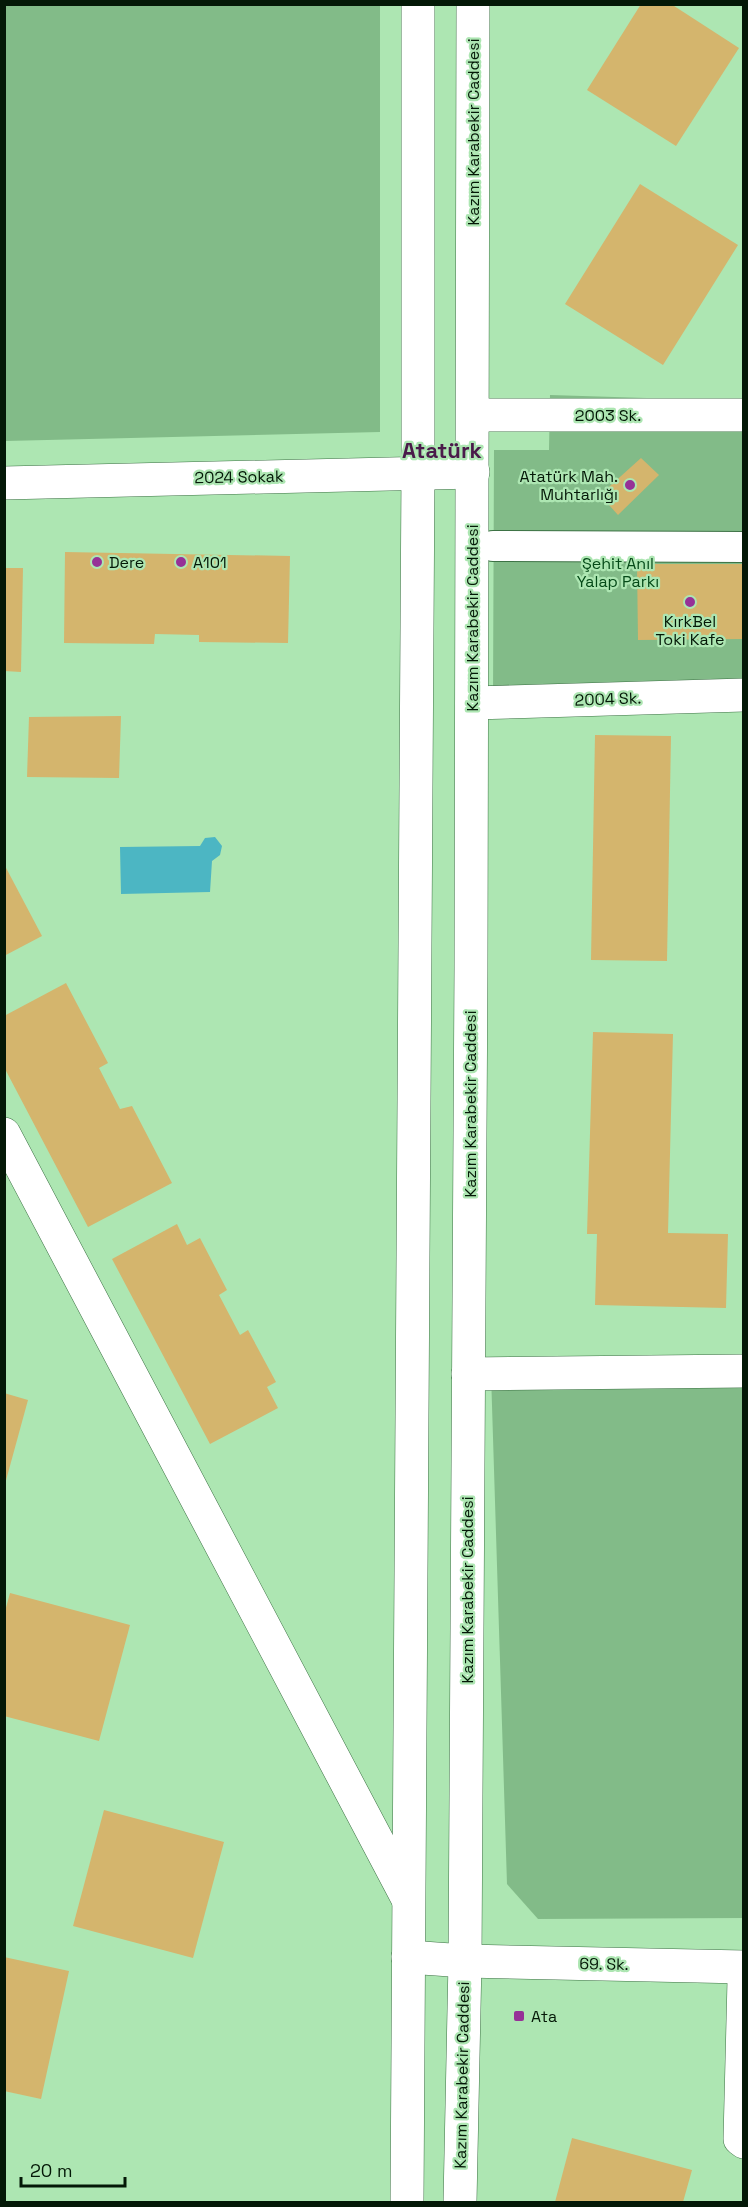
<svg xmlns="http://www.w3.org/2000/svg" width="748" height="2207" font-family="'Space Grotesk',sans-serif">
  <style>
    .green { fill: #82bb88 }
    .water { fill: #4cb6c3 }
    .building { fill: #d4b56d }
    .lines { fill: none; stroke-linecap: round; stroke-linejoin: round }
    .pedestrian-casing { stroke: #3d7245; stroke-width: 32 }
    .minor-casing { stroke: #3d7245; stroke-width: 34 }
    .tertiary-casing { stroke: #3d7245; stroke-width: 34 }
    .pedestrian { stroke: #fff; stroke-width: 30 }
    .minor { stroke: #fff; stroke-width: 33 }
    .tertiary { stroke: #fff; stroke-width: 33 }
    .poi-dot { fill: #963197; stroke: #ade6b2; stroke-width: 2 }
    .labels { text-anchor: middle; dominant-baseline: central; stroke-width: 4.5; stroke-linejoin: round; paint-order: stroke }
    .street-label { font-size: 16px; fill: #041807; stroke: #ade6b2 }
    .poi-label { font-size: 16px; fill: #041807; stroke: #ade6b2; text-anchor: start }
    .park-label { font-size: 16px; fill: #054a18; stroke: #ade6b2 }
    .district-label { font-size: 22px; font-weight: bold; fill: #4a1a4a; stroke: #ade6b2 }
  </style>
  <rect width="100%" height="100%" fill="#ade6b2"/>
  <g class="green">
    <path d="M 4,5 L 380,5 L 380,432 L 5,441 Z"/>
    <path d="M 550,395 L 743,401 L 743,695 L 493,702 L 494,450 L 549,450 Z"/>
    <path d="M 743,1371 L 743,1918 L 538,1919 L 507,1884 L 491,1374 Z"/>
  </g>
  <path class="water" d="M 215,837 L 222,846 L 220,855 L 212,861 L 210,892 L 121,894 L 120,847 L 200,846 L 205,838 Z"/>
  <g class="building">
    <path d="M 641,4 L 671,4 L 739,48 L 676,146 L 587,90 Z"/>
    <path d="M 640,184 L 738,245 L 663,365 L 565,304 Z"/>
    <path d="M 641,458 L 659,475 L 618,515 L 600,495 Z"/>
    <path d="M 65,552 L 290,556 L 288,643 L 199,642 L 199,635 L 155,634 L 154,644 L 64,643 Z"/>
    <path d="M 637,564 L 744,564 L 744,639 L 638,640 Z"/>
    <path d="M 4,568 L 23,568 L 21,672 L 4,671 Z"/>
    <path d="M 121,716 L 119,778 L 27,777 L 29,717 Z"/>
    <path d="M 595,735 L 671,736 L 667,961 L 591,960 Z"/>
    <path d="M 4,864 L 42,936 L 4,956 Z"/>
    <path d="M 66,983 L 108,1063 L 99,1068 L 120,1109 L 132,1106 L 172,1183 L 88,1227 L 4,1067 L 4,1016 Z"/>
    <path d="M 593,1032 L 673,1034 L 668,1233 L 728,1234 L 726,1308 L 595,1305 L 597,1234 L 587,1234 Z"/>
    <path d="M 177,1224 L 187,1245 L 200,1238 L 227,1290 L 219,1295 L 240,1335 L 248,1330 L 276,1382 L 267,1387 L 278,1408 L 210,1444 L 112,1259 Z"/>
    <path d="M 4,1393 L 28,1400 L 5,1484 L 4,1484 Z"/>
    <path d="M 10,1593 L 130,1625 L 99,1741 L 4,1716 L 4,1615 Z"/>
    <path d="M 104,1810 L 224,1842 L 193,1958 L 73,1926 Z"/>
    <path d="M 4,1957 L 69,1971 L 41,2099 L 4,2091 Z"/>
    <path d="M 572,2138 L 692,2170 L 683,2202 L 555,2202 Z"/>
  </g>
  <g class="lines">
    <defs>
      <path id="pedestrian" d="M 493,546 L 744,547"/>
      <g id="minor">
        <path d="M 473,415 L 744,415"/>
        <path d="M 4,483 L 473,472"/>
        <path d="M 472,703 L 744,695"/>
        <path d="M 4,1134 L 408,1899"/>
        <path d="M 468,1374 L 744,1371"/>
        <path d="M 408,1957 L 465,1961 L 744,1967"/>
        <path d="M 744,1980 L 740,2139 L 744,2142"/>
      </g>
      <g id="tertiary">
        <path d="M 407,2202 L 418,472 L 418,4"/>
        <path d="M 460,2202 L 465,1961 L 471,967 L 473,4"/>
      </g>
    </defs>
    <use href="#pedestrian" class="pedestrian-casing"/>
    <use href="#minor" class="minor-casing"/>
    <use href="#tertiary" class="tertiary-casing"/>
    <use href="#pedestrian" class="pedestrian"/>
    <use href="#minor" class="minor"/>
    <use href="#tertiary" class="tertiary"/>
  </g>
  <g class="poi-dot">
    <circle cx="630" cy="485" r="6"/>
    <circle cx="97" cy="562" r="6"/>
    <circle cx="181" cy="562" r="6"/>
    <circle cx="690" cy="602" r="6"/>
    <rect x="513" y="2010" width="12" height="12" rx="3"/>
  </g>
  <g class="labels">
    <g class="street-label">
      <text transform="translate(473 132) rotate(-90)">Kazım Karabekir Caddesi</text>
      <text x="608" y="415">2003 Sk.</text>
      <text transform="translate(239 477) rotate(-1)">2024 Sokak</text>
      <text transform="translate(472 618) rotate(-90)">Kazım Karabekir Caddesi</text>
      <text transform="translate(608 699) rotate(-2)">2004 Sk.</text>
      <text transform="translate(470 1104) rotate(-90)">Kazım Karabekir Caddesi</text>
      <text transform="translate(467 1590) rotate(-90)">Kazım Karabekir Caddesi</text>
      <text transform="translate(604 1964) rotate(1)">69. Sk.</text>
      <text transform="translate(462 2075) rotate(-89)">Kazım Karabekir Caddesi</text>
    </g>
    <g class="poi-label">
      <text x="618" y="476" text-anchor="end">Atatürk Mah.<tspan x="618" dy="18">Muhtarlığı</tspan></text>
      <text x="109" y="562">Dere</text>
      <text x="193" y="562">A101</text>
      <text x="690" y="621" text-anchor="middle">KırkBel<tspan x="690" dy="18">Toki Kafe</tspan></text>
      <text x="531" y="2016">Ata</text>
    </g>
    <g class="park-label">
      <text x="618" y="563">Şehit Anıl<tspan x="618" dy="18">Yalap Parkı</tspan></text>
    </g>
    <g class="district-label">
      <text x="442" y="450">Atatürk</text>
    </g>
  </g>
  <rect width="748" height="2207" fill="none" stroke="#041807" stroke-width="12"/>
  <path d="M21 2177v9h104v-9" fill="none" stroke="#041807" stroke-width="3"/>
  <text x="30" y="2177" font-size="18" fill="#041807" stroke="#ade6b2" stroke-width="4.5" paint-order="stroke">20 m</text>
</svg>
